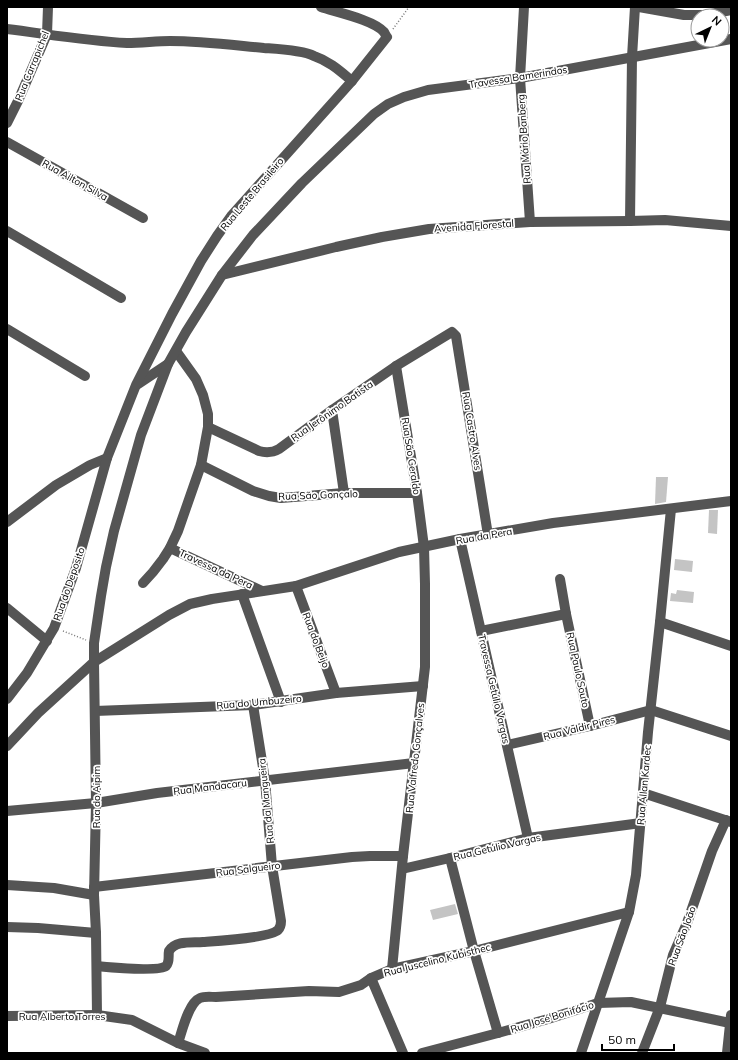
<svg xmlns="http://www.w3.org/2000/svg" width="738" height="1060" font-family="Mulish,sans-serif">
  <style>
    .building { fill: #c4c4c4 }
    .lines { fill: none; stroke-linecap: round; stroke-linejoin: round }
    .path { stroke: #777; stroke-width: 1.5; stroke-dasharray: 1 2; stroke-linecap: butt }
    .minor { stroke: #555; stroke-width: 10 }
    .labels { text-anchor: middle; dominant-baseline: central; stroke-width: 3.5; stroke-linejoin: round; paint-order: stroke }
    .street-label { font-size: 10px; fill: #000; stroke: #fff }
  </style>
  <rect width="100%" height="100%" fill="#fff"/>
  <g class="building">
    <path d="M 656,477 L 668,477 L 666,502 L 655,504 Z"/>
    <path d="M 709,510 L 718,510 L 717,534 L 708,533 Z"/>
    <path d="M 675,559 L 693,561 L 692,572 L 674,570 Z"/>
    <path d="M 677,590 L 694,592 L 693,603 L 670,601 L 671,593 L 676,594 Z"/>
    <path d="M 455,904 L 458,914 L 433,920 L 430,910 Z"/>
  </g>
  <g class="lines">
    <g class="path">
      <path d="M 393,29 L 409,7"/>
      <path d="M 63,631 L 86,640"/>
    </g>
    <g class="minor">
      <path d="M 524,7 L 520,78 L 530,222"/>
      <path d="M 639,7 L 684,15 L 706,15 L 731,10"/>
      <path d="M 7,29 C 47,34 87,41 127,43 C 142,43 156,41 170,41 C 201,41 232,45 264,48 C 278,49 302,50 314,56 C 329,61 340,71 352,81"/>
      <path d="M 7,123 L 18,101 L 47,34 L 48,7"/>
      <path d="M 7,142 L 143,218"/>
      <path d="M 630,221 L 632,57 L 635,7"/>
      <path d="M 7,231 L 121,298"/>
      <path d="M 222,275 L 336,247 L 382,237 L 429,229 L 530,222 L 630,221 L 665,220 L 731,226"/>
      <path d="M 7,329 L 85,376"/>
      <path d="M 138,384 L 168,364"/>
      <path d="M 332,410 L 344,493"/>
      <path d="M 208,427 L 259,451 C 266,453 272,453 279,449 L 332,410 L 396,366 L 452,332 L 456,336 L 488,535"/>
      <path d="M 201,465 L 253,491 L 269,496 L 281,498 L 344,493 L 417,493"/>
      <path d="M 7,522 L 56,485 L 90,465 L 107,458"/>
      <path d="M 460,539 L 528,838"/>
      <path d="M 170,548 L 262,591"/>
      <path d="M 560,579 L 566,614 L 590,726"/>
      <path d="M 143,583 L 153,572 L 163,559 L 170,548 L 178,531 L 201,465 L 208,427 L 208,414 L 203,395 L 196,379 L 176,351"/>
      <path d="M 296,586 L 336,693"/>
      <path d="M 242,594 L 281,702"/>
      <path d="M 7,608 L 47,641"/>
      <path d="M 660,622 L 731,646"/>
      <path d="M 481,631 L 566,614"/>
      <path d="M 7,699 L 27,673 L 54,628 L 76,568 L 107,458 L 136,385 L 172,314 L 201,261 L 217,236 L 232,215 L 352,81 L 387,37 C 386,36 384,32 384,32 C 374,20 336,12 321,7"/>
      <path d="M 95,711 L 253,705 L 336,693 L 423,686"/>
      <path d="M 507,745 L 590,726 L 651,710 L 731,736"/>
      <path d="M 7,746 L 38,713 L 94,662 L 169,615 L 190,604 L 212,599 L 296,586 L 399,552 L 460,539 L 553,523 L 731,501"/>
      <path d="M 643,793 L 731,822"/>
      <path d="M 7,811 L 96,803 L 157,793 L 414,763"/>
      <path d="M 450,858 L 474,951 L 498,1033"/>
      <path d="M 402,869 L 450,858 L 528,838 L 641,823"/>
      <path d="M 7,885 L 54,888 L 94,895"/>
      <path d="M 94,887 L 352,857 L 370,856 L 403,856"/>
      <path d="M 7,927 L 38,928 L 96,933"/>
      <path d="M 97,966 C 108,967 159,972 166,966 C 170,962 168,956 169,951 C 176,940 192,943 203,942 C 217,941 270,938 278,930 C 281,927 281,924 281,921 L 272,866 L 265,780 L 253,705"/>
      <path d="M 392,969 L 403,856 L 425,667 L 425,584 L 424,547 L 417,493 L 396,366"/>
      <path d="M 371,978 L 403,1053"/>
      <path d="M 97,1015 L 96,933 L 94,895 L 96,803 L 94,662 L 94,643 L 101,596 L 106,567 L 114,531 L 141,435 L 168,364 L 186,332 L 222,275 L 253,235 L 302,183 L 374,114 L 388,104 L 404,97 L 428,90 L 520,78 L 731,39"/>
      <path d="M 7,1016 L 97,1015 L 132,1020 L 178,1043 L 205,1053"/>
      <path d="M 178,1043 C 182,1032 188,1003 200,998 C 205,996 211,997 216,997 L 309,991 L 339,992 L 361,985 L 371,978 L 392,969 L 474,951 L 629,912"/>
      <path d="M 422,1053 L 498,1033 L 548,1019 L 598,1003 L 631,1002 L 730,1023"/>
      <path d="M 581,1053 L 629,912 L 636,875 L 648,732 L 660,622 L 671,509"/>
      <path d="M 642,1053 L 660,1007 L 673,955 L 687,923 L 712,851 L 726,820"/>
      <path d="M 727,1053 L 731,1015"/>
    </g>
  </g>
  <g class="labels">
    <g class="street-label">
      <text transform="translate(32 66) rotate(-68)">Rua Carrapichel</text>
      <text transform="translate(518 77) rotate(-9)">Travessa Bamerindos</text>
      <text transform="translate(524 139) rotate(-94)">Rua Mário Banberg</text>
      <text transform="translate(75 180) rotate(29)">Rua Ailton Silva</text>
      <text transform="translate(252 194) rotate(-50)">Rua Leste Brasileiro</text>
      <text transform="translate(474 226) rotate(-4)">Avenida Florestal</text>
      <text transform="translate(332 411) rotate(-35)">Rua Jerônimo Batista</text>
      <text transform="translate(472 431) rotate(81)">Rua Castro Alves</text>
      <text transform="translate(411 456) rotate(81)">Rua São Geraldo</text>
      <text transform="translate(318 495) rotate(-2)">Rua São Gonçalo</text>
      <text transform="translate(484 536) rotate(-10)">Rua da Pera</text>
      <text transform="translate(216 569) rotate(25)">Travessa da Pera</text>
      <text transform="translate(69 584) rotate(-71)">Rua do Deposito</text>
      <text transform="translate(316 640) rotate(69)">Rua do Beijo</text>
      <text transform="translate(578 670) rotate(78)">Rua Paulo Souto</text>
      <text transform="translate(494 689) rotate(77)">Travessa Getúlio Vargas</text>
      <text transform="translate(259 702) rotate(-5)">Rua do Umbuzeiro</text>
      <text transform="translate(579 728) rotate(-14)">Rua Valdir Pires</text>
      <text transform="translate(415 758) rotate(-84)">Rua Valfredo Gonçalves</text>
      <text transform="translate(644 785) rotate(-85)">Rua Allan Kardec</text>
      <text transform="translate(210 787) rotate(-7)">Rua Mandacaru</text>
      <text transform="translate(96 797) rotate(-90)">Rua do Aipim</text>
      <text transform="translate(266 801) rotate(-96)">Rua da Mangueira</text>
      <text transform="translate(497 847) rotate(-13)">Rua Getúlio Vargas</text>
      <text transform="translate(248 869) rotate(-7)">Rua Salgueiro</text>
      <text transform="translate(682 936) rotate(-70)">Rua São João</text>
      <text transform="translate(437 960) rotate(-14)">Rua Juscelino Kubisthec</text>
      <text x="62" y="1016">Rua Alberto Torres</text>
      <text transform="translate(552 1017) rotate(-17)">Rua José Bonifácio</text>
    </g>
  </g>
  <rect width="738" height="1060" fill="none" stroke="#000000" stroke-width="16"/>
  <g transform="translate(710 28) rotate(43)"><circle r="19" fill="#ffffff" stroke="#999999"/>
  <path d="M0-3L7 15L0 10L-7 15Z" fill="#000000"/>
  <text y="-6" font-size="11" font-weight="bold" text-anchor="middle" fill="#000000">N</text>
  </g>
  <path d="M602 1044v6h72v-6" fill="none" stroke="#000000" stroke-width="2"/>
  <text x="608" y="1044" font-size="12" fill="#000000" stroke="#ffffff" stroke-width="3" paint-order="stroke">50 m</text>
</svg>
